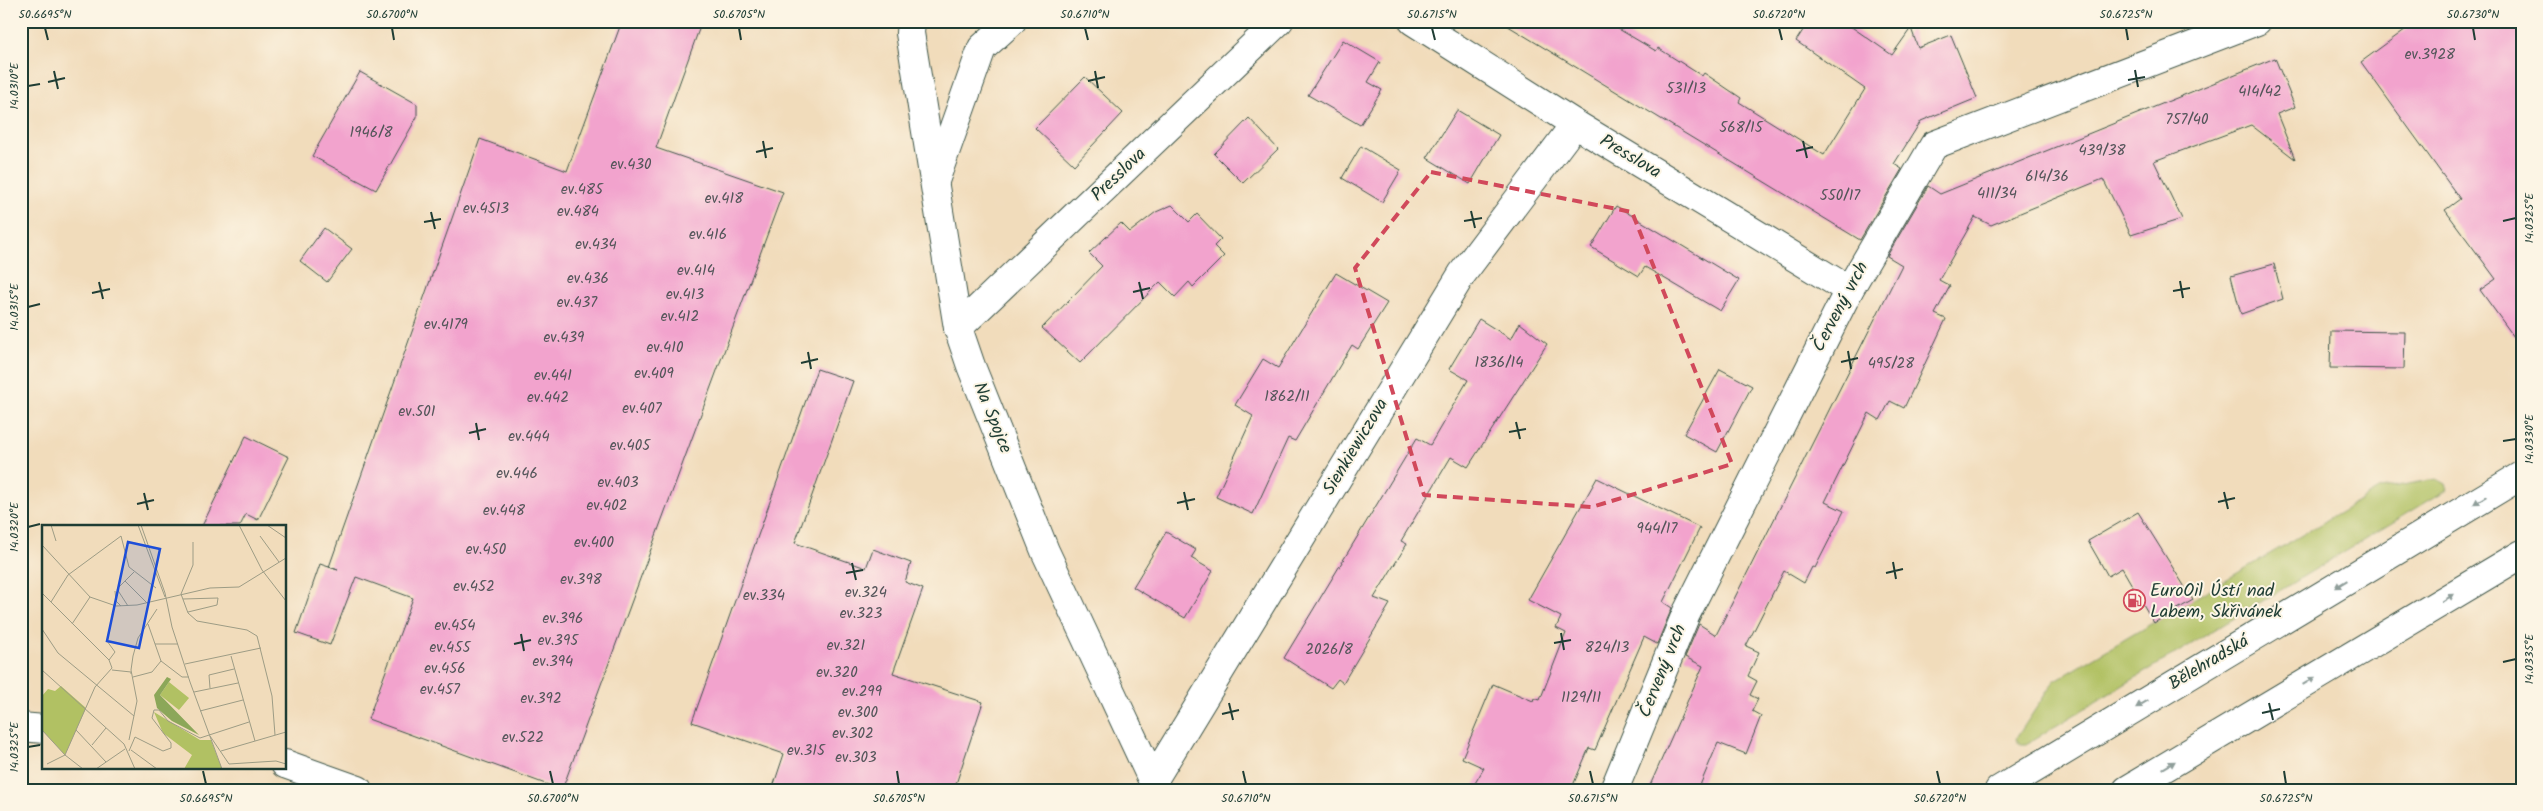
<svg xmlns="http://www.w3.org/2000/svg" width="2543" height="811" font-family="Kalam,sans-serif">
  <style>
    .grass { fill: #b1c163; stroke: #687f4c }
    .building { fill: #f2a3cd }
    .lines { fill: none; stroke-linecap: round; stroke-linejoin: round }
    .street-casing { stroke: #3e5548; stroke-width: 30 }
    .secondary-casing { stroke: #3e5548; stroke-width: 30 }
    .street { stroke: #fff; stroke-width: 28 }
    .secondary { stroke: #fff; stroke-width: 28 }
    .oneway { fill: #8f9e9a }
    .marked { fill: none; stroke: #d1495b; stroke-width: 4; stroke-dasharray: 10 6; stroke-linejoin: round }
    .ticks { fill: none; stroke: #1f3d34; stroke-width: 2 }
    .labels { text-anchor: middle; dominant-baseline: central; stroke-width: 4; stroke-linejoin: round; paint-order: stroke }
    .number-label { font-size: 15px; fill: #54565a }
    .street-label { font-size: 18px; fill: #1f3d34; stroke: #fcf5e5 }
    .poi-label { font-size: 18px; fill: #1f3d34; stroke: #fcf5e5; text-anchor: start }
    .inset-road { fill: none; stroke: #9d9c85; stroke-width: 1 }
    .view { fill: #1d4ed8; fill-opacity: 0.15; stroke: #1d4ed8; stroke-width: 2.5 }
    .inset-edge { fill: none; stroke: #1f3d34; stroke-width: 2.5 }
    .neatline { fill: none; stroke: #1f3d34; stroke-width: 2 }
    .ticks-label { font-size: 12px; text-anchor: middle; fill: #1f3d34 }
  </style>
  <rect width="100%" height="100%" fill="#fcf5e5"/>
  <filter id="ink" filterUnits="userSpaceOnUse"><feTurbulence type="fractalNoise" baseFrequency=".02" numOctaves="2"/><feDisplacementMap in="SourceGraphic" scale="10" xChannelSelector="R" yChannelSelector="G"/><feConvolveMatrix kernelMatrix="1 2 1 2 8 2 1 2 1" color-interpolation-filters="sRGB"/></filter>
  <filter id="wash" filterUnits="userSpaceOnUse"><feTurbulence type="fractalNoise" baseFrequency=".0096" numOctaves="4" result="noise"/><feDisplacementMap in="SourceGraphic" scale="20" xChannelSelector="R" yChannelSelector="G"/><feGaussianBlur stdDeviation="1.12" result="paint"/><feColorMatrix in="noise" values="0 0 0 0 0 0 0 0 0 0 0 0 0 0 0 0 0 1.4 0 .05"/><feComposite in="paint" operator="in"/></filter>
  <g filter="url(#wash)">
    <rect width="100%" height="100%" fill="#f1dcbb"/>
    <path class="grass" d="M 2437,479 L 2446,484 L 2448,489 L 2026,744 L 2019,744 L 2016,739 L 2019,734 L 2054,681 L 2380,489 Z"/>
    <g id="blocks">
      <g class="building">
        <path d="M 622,21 L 702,21 L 656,148 L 783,192 L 562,790 L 368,719 L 413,598 L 356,577 L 330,645 L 296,633 L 320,564 L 338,570 L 329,567 L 480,139 L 567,171 Z"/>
        <path d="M 1500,21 L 1605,21 L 1656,51 L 1658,48 L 1702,76 L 1704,73 L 1741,98 L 1739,102 L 1824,155 L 1865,89 L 1796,41 L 1809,21 L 1843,21 L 1892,55 L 1911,28 L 1918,48 L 1951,35 L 1977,98 L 1921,121 L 1894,164 L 1902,169 L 1860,240 Z"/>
        <path d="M 2417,21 L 2522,21 L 2522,348 L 2480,290 L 2496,279 L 2445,210 L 2460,199 L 2361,62 Z"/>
        <path d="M 1343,40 L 1380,62 L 1368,82 L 1382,90 L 1360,125 L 1308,95 Z"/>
        <path d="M 2275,58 L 2295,107 L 2277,114 L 2295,159 L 2251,125 L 2154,161 L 2182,219 L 2131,235 L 2103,179 L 1991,225 L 1975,217 L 1939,280 L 1950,286 L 1935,314 L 1946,319 L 1904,408 L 1890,401 L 1880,420 L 1869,413 L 1825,502 L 1844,511 L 1815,568 L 1812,567 L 1804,583 L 1784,571 L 1746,646 L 1759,652 L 1748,676 L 1757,681 L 1750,695 L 1758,699 L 1752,711 L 1761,716 L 1746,754 L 1718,743 L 1698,790 L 1648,790 L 1703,666 L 1685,657 L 1699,624 L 1716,635 L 1902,265 L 1887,256 L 1928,186 L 1940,194 Z"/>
        <path d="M 360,72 L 417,104 L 417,117 L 376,190 L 312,156 Z"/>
        <path d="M 1085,77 L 1123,113 L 1074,165 L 1035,128 Z"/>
        <path d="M 1457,110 L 1499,135 L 1470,184 L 1427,158 Z"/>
        <path d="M 1249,118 L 1278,149 L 1243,183 L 1214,154 Z"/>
        <path d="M 1361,146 L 1401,170 L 1382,202 L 1342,178 Z"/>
        <path d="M 1172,205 L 1189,222 L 1197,214 L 1221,239 L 1214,246 L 1224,256 L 1193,287 L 1189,282 L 1175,297 L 1160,282 L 1080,363 L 1042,328 L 1102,266 L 1089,253 L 1121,223 L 1130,232 L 1156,212 Z"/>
        <path d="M 1616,206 L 1739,280 L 1720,311 L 1645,267 L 1639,276 L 1591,247 Z"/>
        <path d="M 324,228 L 352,249 L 327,282 L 300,261 Z"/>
        <path d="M 2274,264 L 2283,299 L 2241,314 L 2231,276 Z"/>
        <path d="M 1336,273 L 1387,303 L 1358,349 L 1352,345 L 1295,441 L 1288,438 L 1253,514 L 1216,497 L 1253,416 L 1235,405 L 1263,359 L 1278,368 Z"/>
        <path d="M 1479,319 L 1511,339 L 1520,323 L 1547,344 L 1468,467 L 1451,457 L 1401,541 L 1407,544 L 1374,598 L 1390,604 L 1343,683 L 1338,679 L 1331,688 L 1284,658 L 1417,438 L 1430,445 L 1468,380 L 1449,369 Z"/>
        <path d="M 2331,331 L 2405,332 L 2404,369 L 2330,368 Z"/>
        <path d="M 817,369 L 853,381 L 795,543 L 866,568 L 873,549 L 911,563 L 905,582 L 923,589 L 893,673 L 983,702 L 954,790 L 772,790 L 784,754 L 692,722 Z"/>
        <path d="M 1720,369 L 1752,386 L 1717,452 L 1684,434 Z"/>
        <path d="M 246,436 L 289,457 L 258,520 L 246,514 L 240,526 L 202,526 Z"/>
        <path d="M 1597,478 L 1700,528 L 1663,602 L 1672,608 L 1657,644 L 1644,637 L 1595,750 L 1589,748 L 1571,790 L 1471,790 L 1484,768 L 1462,758 L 1493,684 L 1533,701 L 1534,698 L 1540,700 L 1566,633 L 1556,628 L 1561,617 L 1528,600 Z"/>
        <path d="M 2138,512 L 2193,600 L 2154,623 L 2122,568 L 2108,576 L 2088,541 Z"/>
        <path d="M 1166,532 L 1196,550 L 1191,558 L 1213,571 L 1185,618 L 1133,587 Z"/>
      </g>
    </g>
  </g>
  <g filter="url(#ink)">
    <use href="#blocks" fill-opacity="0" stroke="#3e5548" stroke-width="1"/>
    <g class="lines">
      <defs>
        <g id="street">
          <path d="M 911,21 L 910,33 L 958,328 L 971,366 L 1045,551 L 1157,790"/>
          <path d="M 1413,21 L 1575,124 L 1849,290"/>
          <path d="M 936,178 L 982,48 L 1012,21"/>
          <path d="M 958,328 L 1279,21"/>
          <path d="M 21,727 L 44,729"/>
          <path d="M 285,764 L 358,790"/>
          <path d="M 1153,781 L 1462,274 L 1575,124"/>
          <path d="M 1614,790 L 1686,614 L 1849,290 L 1934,145 L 2257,21"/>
        </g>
        <g id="secondary">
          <path d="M 1999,790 L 2522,475"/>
          <path d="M 2127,790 L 2522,554"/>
        </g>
      </defs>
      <use href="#street" class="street-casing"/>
      <use href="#secondary" class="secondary-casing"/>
      <use href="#street" class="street"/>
      <use href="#secondary" class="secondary"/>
    </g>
    <defs><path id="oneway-solid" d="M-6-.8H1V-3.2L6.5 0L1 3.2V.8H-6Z" transform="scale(1.25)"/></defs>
    <g class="oneway">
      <use href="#oneway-solid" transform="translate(2480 500) rotate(149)"/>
      <use href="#oneway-solid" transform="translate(2341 584) rotate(149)"/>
      <use href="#oneway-solid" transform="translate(2448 598) rotate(-31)"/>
      <use href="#oneway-solid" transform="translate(2309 681) rotate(-31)"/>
      <use href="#oneway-solid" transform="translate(2142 704) rotate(149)"/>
      <use href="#oneway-solid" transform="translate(2169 765) rotate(-31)"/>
    </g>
  </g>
  <path class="marked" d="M 1431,172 L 1632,212 L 1732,464 L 1592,507 L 1424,495 L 1355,268 Z"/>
  <path class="ticks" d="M 45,28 L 48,40M 392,28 L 394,40M 739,28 L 741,40M 1085,28 L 1088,40M 1432,28 L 1435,40M 1779,28 L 1782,40M 2126,28 L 2128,40M 2473,28 L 2475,40M 2135,70 L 2138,87M 54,71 L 58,89M 1095,71 L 1098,88M 2128,80 L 2145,77M 1088,81 L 1105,77M 48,82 L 65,78M 28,86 L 40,84M 763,141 L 766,158M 1803,141 L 1807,158M 1796,151 L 1813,147M 756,152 L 773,148M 1471,211 L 1475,228M 431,212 L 435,229M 1464,221 L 1482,218M 2503,221 L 2516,218M 424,222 L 441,219M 2180,281 L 2183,298M 99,282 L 103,299M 1139,282 L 1143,299M 2173,291 L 2190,288M 1133,292 L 1150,288M 92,293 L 110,289M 28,307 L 40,304M 1848,351 L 1851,369M 808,352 L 811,369M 1841,362 L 1858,358M 801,363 L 818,359M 1516,422 L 1520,439M 476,423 L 479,440M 1509,432 L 1526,429M 469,433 L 486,429M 2503,441 L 2516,439M 1184,492 L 1188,510M 2224,492 L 2228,509M 144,493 L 148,510M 2218,502 L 2235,498M 1177,503 L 1195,499M 137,504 L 154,500M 28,527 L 40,524M 1893,562 L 1896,579M 852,563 L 856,580M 846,573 L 863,570M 1886,573 L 1903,569M 1561,633 L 1564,650M 521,634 L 524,651M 1554,643 L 1571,640M 514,644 L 531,640M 2503,662 L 2516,659M 1229,703 L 1233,720M 2269,703 L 2273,720M 2262,713 L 2280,709M 1222,714 L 1239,710M 28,747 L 40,745M 203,771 L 206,784M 550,771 L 553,784M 897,771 L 899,784M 1243,771 L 1246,784M 1590,771 L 1593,784M 1937,771 L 1940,784M 2284,771 L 2286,784"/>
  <defs>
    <symbol id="fuel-ring" viewBox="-11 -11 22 22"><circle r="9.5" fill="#fcf5e5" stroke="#d1495b" stroke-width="1.5"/><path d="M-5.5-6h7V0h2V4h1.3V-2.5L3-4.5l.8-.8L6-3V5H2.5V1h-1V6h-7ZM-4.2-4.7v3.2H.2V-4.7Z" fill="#d1495b"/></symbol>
  </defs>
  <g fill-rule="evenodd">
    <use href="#fuel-ring" x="2122" y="588" width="25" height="25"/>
  </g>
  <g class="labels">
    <g class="number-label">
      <text x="2430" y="55">ev.3928</text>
      <text x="1686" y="89">531/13</text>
      <text x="2260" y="92">414/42</text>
      <text x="2187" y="120">757/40</text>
      <text x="1741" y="128">568/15</text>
      <text x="371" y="133">1946/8</text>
      <text x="2102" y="151">439/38</text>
      <text x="631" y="165">ev.430</text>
      <text x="2047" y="177">614/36</text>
      <text x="582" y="190">ev.485</text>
      <text x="1997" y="194">411/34</text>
      <text x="1840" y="196">550/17</text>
      <text x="724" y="199">ev.418</text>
      <text x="486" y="209">ev.4513</text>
      <text x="578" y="212">ev.484</text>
      <text x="708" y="235">ev.416</text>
      <text x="596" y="245">ev.434</text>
      <text x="696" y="271">ev.414</text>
      <text x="588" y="279">ev.436</text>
      <text x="685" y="295">ev.413</text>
      <text x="577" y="303">ev.437</text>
      <text x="680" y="317">ev.412</text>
      <text x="446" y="325">ev.4179</text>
      <text x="564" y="338">ev.439</text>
      <text x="665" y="348">ev.410</text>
      <text x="1499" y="363">1836/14</text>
      <text x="1891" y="364">495/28</text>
      <text x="654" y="374">ev.409</text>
      <text x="553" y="376">ev.441</text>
      <text x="1287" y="397">1862/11</text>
      <text x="548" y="398">ev.442</text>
      <text x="642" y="409">ev.407</text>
      <text x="417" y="412">ev.501</text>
      <text x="529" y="437">ev.444</text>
      <text x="630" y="446">ev.405</text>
      <text x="517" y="474">ev.446</text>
      <text x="618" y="483">ev.403</text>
      <text x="607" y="506">ev.402</text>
      <text x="504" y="511">ev.448</text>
      <text x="1657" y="529">944/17</text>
      <text x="594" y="543">ev.400</text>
      <text x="486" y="550">ev.450</text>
      <text x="581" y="580">ev.398</text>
      <text x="474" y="587">ev.452</text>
      <text x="866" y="593">ev.324</text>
      <text x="764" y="596">ev.334</text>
      <text x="861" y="614">ev.323</text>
      <text x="563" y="619">ev.396</text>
      <text x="455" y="626">ev.454</text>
      <text x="558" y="641">ev.395</text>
      <text x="846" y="646">ev.321</text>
      <text x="450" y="648">ev.455</text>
      <text x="1607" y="648">824/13</text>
      <text x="1329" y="650">2026/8</text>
      <text x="553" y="662">ev.394</text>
      <text x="445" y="669">ev.456</text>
      <text x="837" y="673">ev.320</text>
      <text x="440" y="690">ev.457</text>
      <text x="862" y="692">ev.299</text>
      <text x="1581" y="698">1129/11</text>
      <text x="541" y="699">ev.392</text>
      <text x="858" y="713">ev.300</text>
      <text x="853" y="734">ev.302</text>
      <text x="523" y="738">ev.522</text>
      <text x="806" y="751">ev.315</text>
      <text x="856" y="758">ev.303</text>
    </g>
    <g class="street-label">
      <text transform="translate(1630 157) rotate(31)">Presslova</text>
      <text transform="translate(1119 175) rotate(-44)">Presslova</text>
      <text transform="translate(1841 307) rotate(-62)">Červený vrch</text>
      <text transform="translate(992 418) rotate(68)">Na Spojce</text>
      <text transform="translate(1356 447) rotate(-59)">Sienkiewiczova</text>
      <text transform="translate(2209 663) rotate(-31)">Bělehradská</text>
      <text transform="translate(1663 671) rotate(-68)">Červený vrch</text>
    </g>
    <g class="poi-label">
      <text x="2150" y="591">EuroOil Ústí nad<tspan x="2150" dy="21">Labem, Skřivánek</tspan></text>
    </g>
  </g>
  <g transform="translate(42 525)">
    <rect width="244" height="244" fill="#f1dcbb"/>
    <path d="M 127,157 L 147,173 L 137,185 L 118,170 Z" fill="#b1c163"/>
    <path d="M 125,152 L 129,154 L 118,170 L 157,210 L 130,196 L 115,183 L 112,170 Z" fill="#8ca759"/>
    <path d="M 19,161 L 44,183 L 23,230 L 0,205 L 0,171 L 6,164 L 13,166 ZM 112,187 L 158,215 L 169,215 L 180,244 L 142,244 L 150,230 L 121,208 Z" fill="#b1c163"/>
    <path class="inset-road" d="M 9,0 L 14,16M 96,0 L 123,72M 99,0 L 123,68 L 130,102 L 148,157 L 180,244M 197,0 L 220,45 L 244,76M 225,0 L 244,13M 218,11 L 237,37M 151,17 L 151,40 L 139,69 L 146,88 L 155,96 L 205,105 L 215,111 L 230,171 L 233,210M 0,20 L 48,72 L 74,81 L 95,80 L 168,63 L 197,62 L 244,33M 83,56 L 105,78M 73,66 L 74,76 L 79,81M 0,68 L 67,135 L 70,143 L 53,162 L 23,230M 141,74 L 176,73 L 175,80 L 146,87M 9,77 L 26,50 L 79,11 L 87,42 L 114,63M 86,81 L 75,64 L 92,47M 30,99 L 48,72M 106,99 L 119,136 L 140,152 L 147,152M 0,104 L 16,128 L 92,191M 65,116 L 73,127 L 67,135M 113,119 L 136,119M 189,131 L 213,216M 143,139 L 219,123M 0,145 L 82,219 L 93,244M 70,145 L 89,147 L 89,149M 91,152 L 110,147 L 119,136M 168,163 L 167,150 L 192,144M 152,167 L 196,158M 158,186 L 201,175M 0,205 L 23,230 L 41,244M 34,205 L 64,237M 168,211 L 187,239 L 234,236 L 244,239M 87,215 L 95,176 L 89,145 L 91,131 L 96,113 L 115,84M 50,220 L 64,203M 89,225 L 115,244M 87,226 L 93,212 L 121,226 L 129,223 L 129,218 L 110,193 L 112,185 L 117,185 L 126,196 L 158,213 L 207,197M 179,226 L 244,207M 5,239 L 23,230M 54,244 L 83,224"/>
    <path class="view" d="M 86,17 L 118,24 L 97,123 L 65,116 Z"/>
    <rect width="244" height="244" class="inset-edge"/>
  </g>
  <rect width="2543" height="811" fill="none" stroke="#fcf5e5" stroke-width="55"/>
  <rect x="28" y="28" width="2488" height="756" class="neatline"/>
  <g class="ticks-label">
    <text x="45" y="18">50.6695°N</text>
    <text x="392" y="18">50.6700°N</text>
    <text x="739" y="18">50.6705°N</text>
    <text x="1085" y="18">50.6710°N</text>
    <text x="1432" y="18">50.6715°N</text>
    <text x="1779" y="18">50.6720°N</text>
    <text x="2126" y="18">50.6725°N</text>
    <text x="2473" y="18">50.6730°N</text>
    <text transform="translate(14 86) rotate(-90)" y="4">14.0310°E</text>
    <text transform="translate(2529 218) rotate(-90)" y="4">14.0325°E</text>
    <text transform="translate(14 307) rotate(-90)" y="4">14.0315°E</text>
    <text transform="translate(2529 439) rotate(-90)" y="4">14.0330°E</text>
    <text transform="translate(14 527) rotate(-90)" y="4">14.0320°E</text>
    <text transform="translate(2529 659) rotate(-90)" y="4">14.0335°E</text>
    <text transform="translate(14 747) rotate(-90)" y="4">14.0325°E</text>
    <text x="206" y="802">50.6695°N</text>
    <text x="553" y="802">50.6700°N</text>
    <text x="899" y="802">50.6705°N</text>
    <text x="1246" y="802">50.6710°N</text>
    <text x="1593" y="802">50.6715°N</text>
    <text x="1940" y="802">50.6720°N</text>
    <text x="2286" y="802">50.6725°N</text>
  </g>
</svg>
